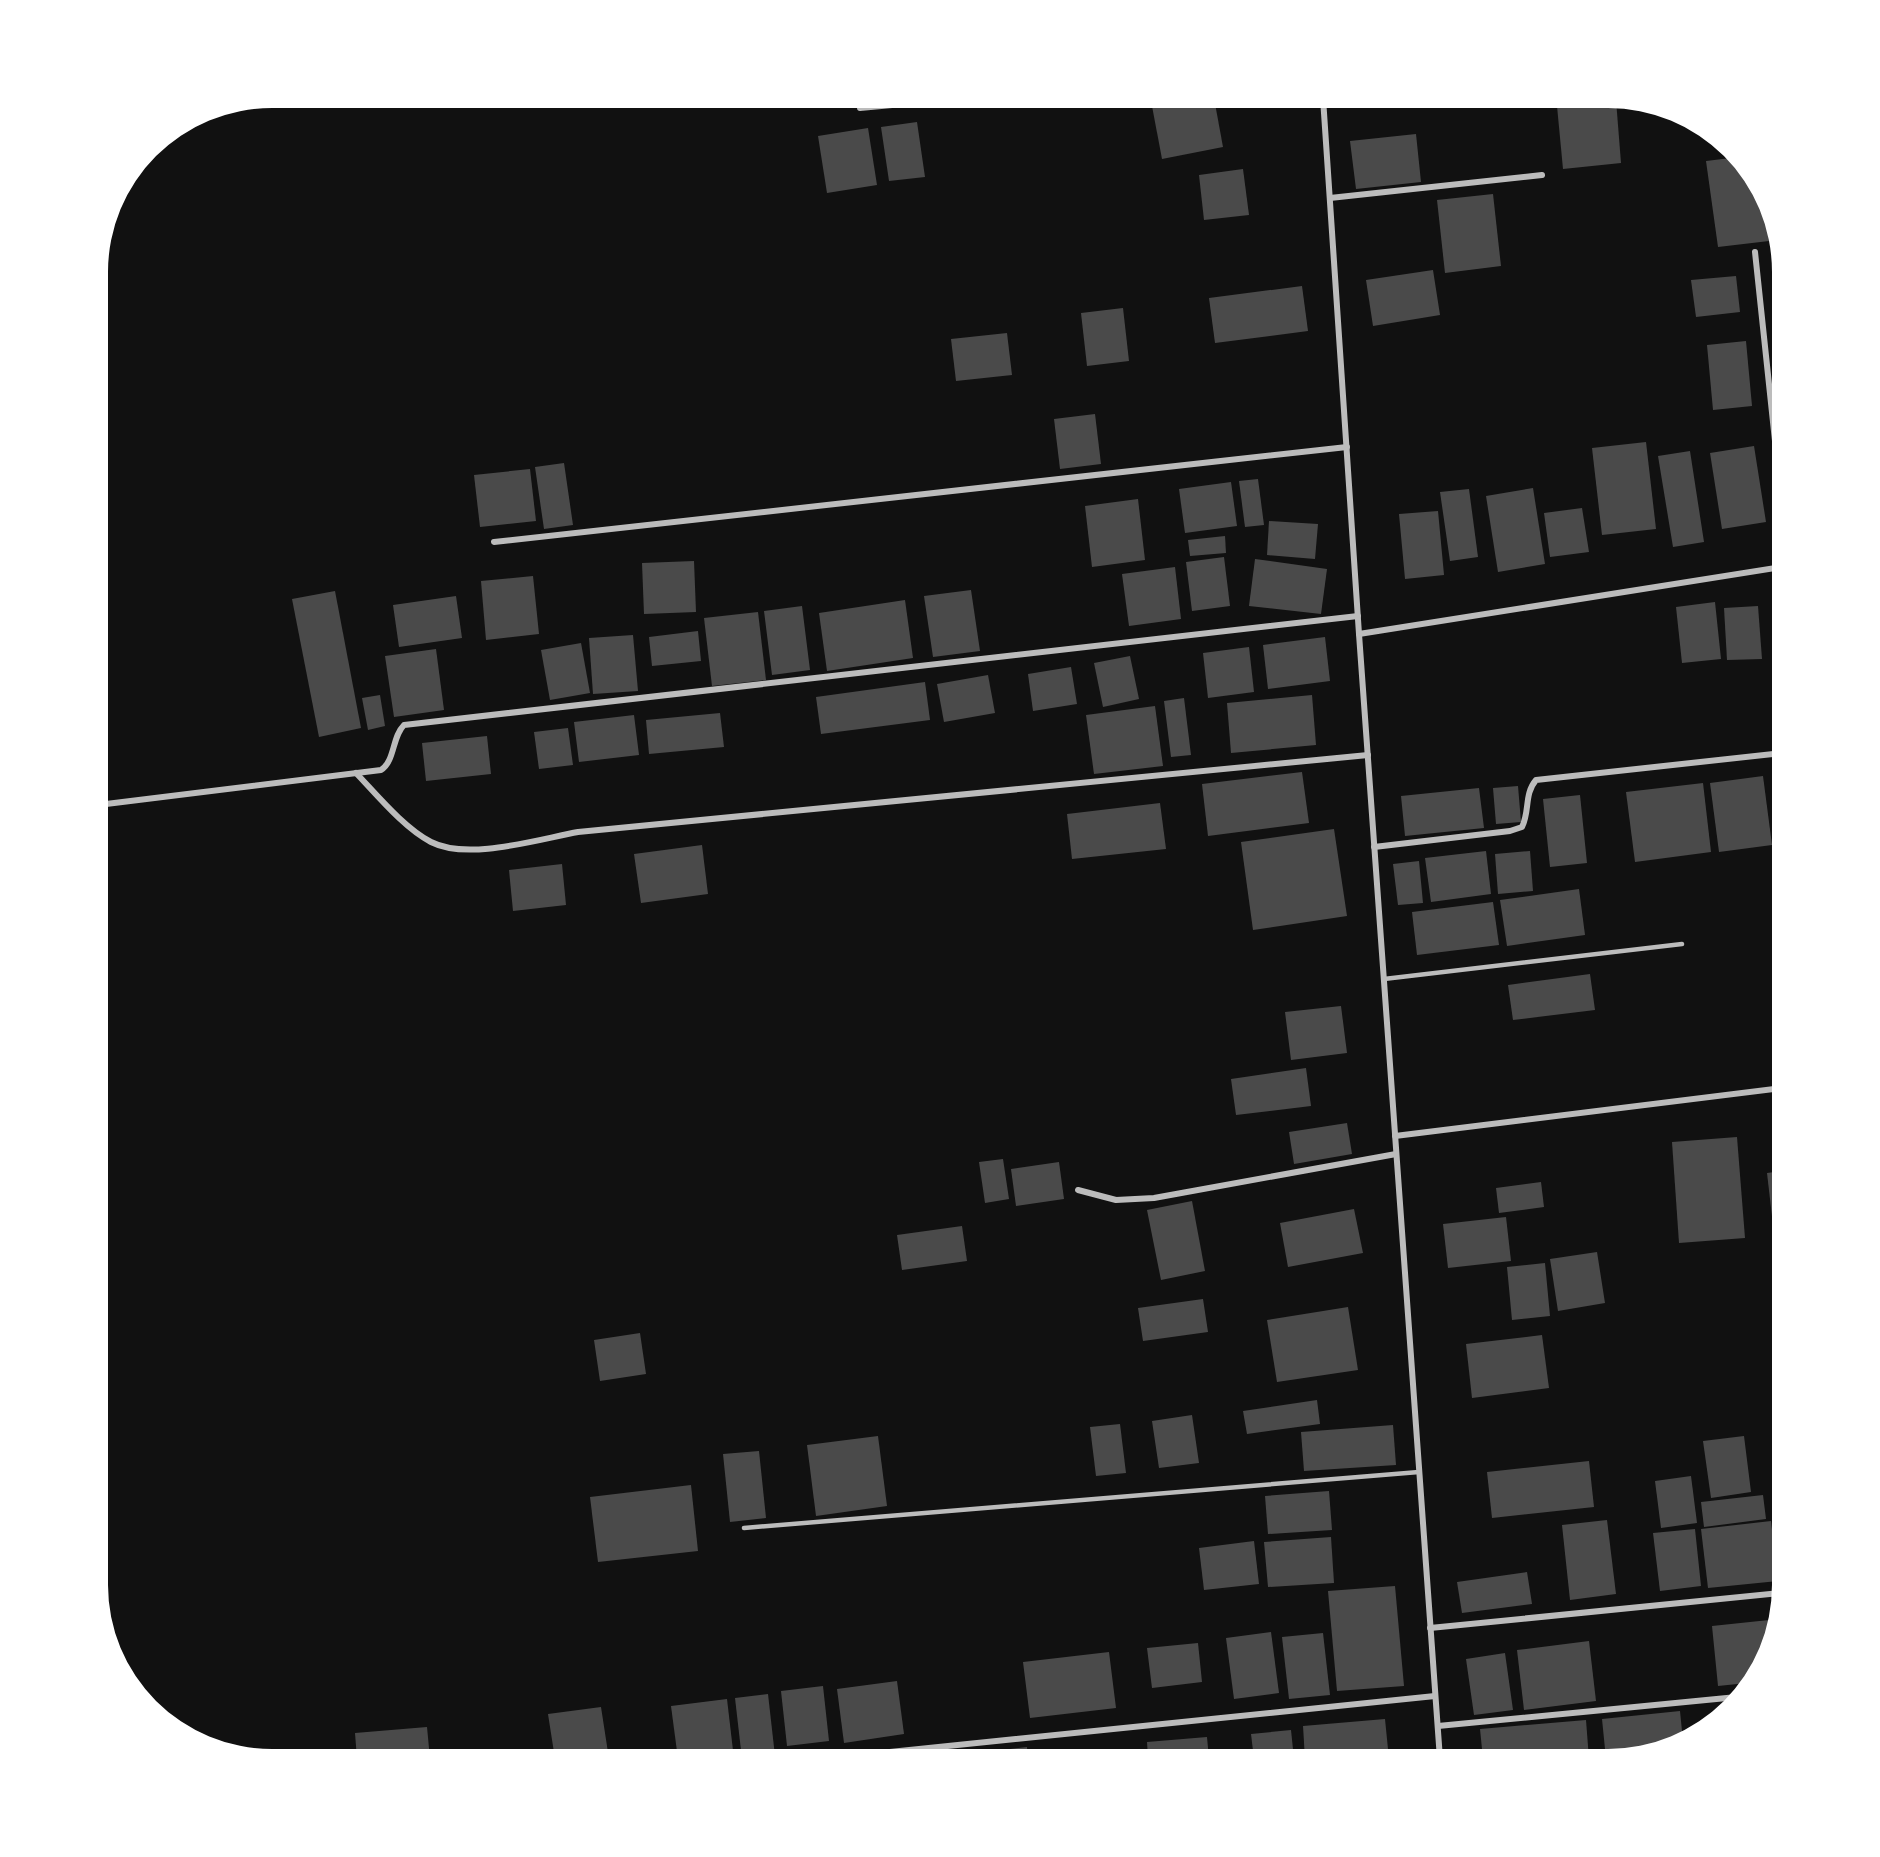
<svg xmlns="http://www.w3.org/2000/svg" width="1880" height="1857" font-family="'Asap Condensed',sans-serif">
  <style>
    .building { fill: #4a4a4a }
    .lines { fill: none; stroke-linecap: round; stroke-linejoin: round }
    .service { stroke: #bcbcbc; stroke-width: 4.5 }
    .minor { stroke: #bcbcbc; stroke-width: 6 }
  </style>
  <rect width="100%" height="100%" fill="#111"/>
  <g class="building">
    <path d="M 1194,98 L 1214,98 L 1223,147 L 1162,159 L 1152,106 Z"/>
    <path d="M 1616,100 L 1621,163 L 1563,169 L 1557,106 Z"/>
    <path d="M 917,122 L 925,177 L 889,181 L 881,127 Z"/>
    <path d="M 868,128 L 877,185 L 827,193 L 818,136 Z"/>
    <path d="M 1416,134 L 1421,182 L 1356,189 L 1350,141 Z"/>
    <path d="M 1739,157 L 1763,195 L 1769,241 L 1718,247 L 1706,161 Z"/>
    <path d="M 1243,169 L 1249,215 L 1204,220 L 1199,175 Z"/>
    <path d="M 1493,194 L 1501,266 L 1445,273 L 1437,200 Z"/>
    <path d="M 1433,270 L 1440,315 L 1373,326 L 1366,280 Z"/>
    <path d="M 1736,276 L 1740,312 L 1696,317 L 1691,280 Z"/>
    <path d="M 1302,286 L 1308,331 L 1215,343 L 1209,298 Z"/>
    <path d="M 1123,308 L 1129,361 L 1087,366 L 1081,313 Z"/>
    <path d="M 1007,333 L 1012,375 L 956,381 L 951,339 Z"/>
    <path d="M 1746,341 L 1752,406 L 1713,410 L 1707,345 Z"/>
    <path d="M 1095,414 L 1101,464 L 1060,469 L 1054,419 Z"/>
    <path d="M 1646,442 L 1656,529 L 1602,535 L 1592,448 Z"/>
    <path d="M 1754,446 L 1766,522 L 1722,529 L 1710,453 Z"/>
    <path d="M 1690,451 L 1704,542 L 1673,547 L 1658,456 Z"/>
    <path d="M 564,463 L 573,525 L 544,529 L 535,467 Z"/>
    <path d="M 530,469 L 536,521 L 480,527 L 474,475 Z"/>
    <path d="M 1258,479 L 1264,525 L 1245,527 L 1239,481 Z"/>
    <path d="M 1231,482 L 1237,526 L 1185,533 L 1179,489 Z"/>
    <path d="M 1533,488 L 1545,564 L 1498,572 L 1486,496 Z"/>
    <path d="M 1469,489 L 1478,557 L 1450,561 L 1440,492 Z"/>
    <path d="M 1138,499 L 1145,560 L 1092,567 L 1085,506 Z"/>
    <path d="M 1582,508 L 1589,552 L 1550,557 L 1544,513 Z"/>
    <path d="M 1438,511 L 1444,575 L 1405,579 L 1399,514 Z"/>
    <path d="M 1269,521 L 1318,524 L 1315,559 L 1267,555 Z"/>
    <path d="M 1225,536 L 1226,553 L 1190,556 L 1188,540 Z"/>
    <path d="M 1224,557 L 1230,606 L 1192,611 L 1186,562 Z"/>
    <path d="M 1255,559 L 1327,569 L 1321,614 L 1249,606 Z"/>
    <path d="M 694,561 L 696,612 L 644,614 L 642,563 Z"/>
    <path d="M 1175,567 L 1181,619 L 1129,626 L 1122,574 Z"/>
    <path d="M 533,576 L 539,634 L 486,640 L 481,581 Z"/>
    <path d="M 971,590 L 980,651 L 933,657 L 924,596 Z"/>
    <path d="M 335,591 L 361,728 L 319,737 L 292,599 Z"/>
    <path d="M 456,596 L 462,638 L 399,647 L 393,605 Z"/>
    <path d="M 905,600 L 913,658 L 827,671 L 819,613 Z"/>
    <path d="M 1715,602 L 1721,659 L 1682,663 L 1676,607 Z"/>
    <path d="M 802,606 L 810,670 L 772,675 L 764,611 Z"/>
    <path d="M 1758,606 L 1762,659 L 1727,660 L 1724,608 Z"/>
    <path d="M 758,612 L 766,680 L 712,686 L 704,618 Z"/>
    <path d="M 698,631 L 701,661 L 652,666 L 649,637 Z"/>
    <path d="M 633,635 L 638,691 L 593,694 L 589,638 Z"/>
    <path d="M 1325,637 L 1330,681 L 1268,689 L 1263,645 Z"/>
    <path d="M 581,643 L 590,693 L 550,700 L 541,650 Z"/>
    <path d="M 1249,647 L 1254,692 L 1208,698 L 1203,653 Z"/>
    <path d="M 436,649 L 444,710 L 394,717 L 385,656 Z"/>
    <path d="M 1130,656 L 1139,699 L 1103,707 L 1094,663 Z"/>
    <path d="M 1071,667 L 1077,704 L 1033,711 L 1028,674 Z"/>
    <path d="M 988,675 L 995,713 L 944,722 L 937,684 Z"/>
    <path d="M 925,682 L 930,720 L 821,734 L 816,697 Z"/>
    <path d="M 380,695 L 385,726 L 368,730 L 362,698 Z"/>
    <path d="M 1312,695 L 1316,745 L 1231,753 L 1227,703 Z"/>
    <path d="M 1184,698 L 1191,755 L 1171,757 L 1164,701 Z"/>
    <path d="M 1155,706 L 1163,766 L 1094,774 L 1086,715 Z"/>
    <path d="M 720,713 L 724,747 L 649,754 L 646,720 Z"/>
    <path d="M 634,715 L 639,755 L 579,762 L 574,722 Z"/>
    <path d="M 568,728 L 573,765 L 539,769 L 534,732 Z"/>
    <path d="M 487,736 L 491,774 L 426,781 L 422,743 Z"/>
    <path d="M 1302,772 L 1309,823 L 1208,836 L 1202,784 Z"/>
    <path d="M 1763,776 L 1772,845 L 1719,852 L 1710,783 Z"/>
    <path d="M 1703,783 L 1711,852 L 1635,862 L 1626,792 Z"/>
    <path d="M 1518,786 L 1521,822 L 1496,824 L 1493,788 Z"/>
    <path d="M 1479,788 L 1484,828 L 1405,836 L 1401,796 Z"/>
    <path d="M 1580,795 L 1587,863 L 1550,867 L 1543,799 Z"/>
    <path d="M 1160,803 L 1166,849 L 1072,859 L 1067,814 Z"/>
    <path d="M 1334,829 L 1347,916 L 1253,930 L 1241,842 Z"/>
    <path d="M 702,845 L 708,894 L 641,903 L 634,854 Z"/>
    <path d="M 1486,851 L 1491,894 L 1431,902 L 1425,858 Z"/>
    <path d="M 1530,851 L 1533,891 L 1498,894 L 1495,854 Z"/>
    <path d="M 1419,861 L 1423,903 L 1398,905 L 1393,864 Z"/>
    <path d="M 562,864 L 566,905 L 513,911 L 509,870 Z"/>
    <path d="M 1579,889 L 1585,935 L 1507,946 L 1500,900 Z"/>
    <path d="M 1493,902 L 1499,945 L 1417,955 L 1412,912 Z"/>
    <path d="M 1590,974 L 1595,1010 L 1513,1020 L 1508,985 Z"/>
    <path d="M 1341,1006 L 1347,1053 L 1291,1060 L 1285,1012 Z"/>
    <path d="M 1306,1068 L 1311,1106 L 1236,1115 L 1231,1079 Z"/>
    <path d="M 1347,1123 L 1352,1154 L 1294,1164 L 1289,1132 Z"/>
    <path d="M 1737,1137 L 1745,1238 L 1679,1243 L 1672,1142 Z"/>
    <path d="M 1003,1159 L 1009,1199 L 985,1203 L 979,1162 Z"/>
    <path d="M 1059,1162 L 1064,1199 L 1016,1206 L 1011,1169 Z"/>
    <path d="M 1782,1171 L 1782,1224 L 1773,1225 L 1767,1173 Z"/>
    <path d="M 1541,1182 L 1544,1207 L 1499,1213 L 1496,1188 Z"/>
    <path d="M 1192,1201 L 1205,1271 L 1161,1280 L 1147,1210 Z"/>
    <path d="M 1354,1209 L 1363,1253 L 1288,1267 L 1280,1223 Z"/>
    <path d="M 1506,1217 L 1511,1261 L 1448,1268 L 1443,1224 Z"/>
    <path d="M 962,1226 L 967,1261 L 902,1270 L 897,1235 Z"/>
    <path d="M 1597,1252 L 1605,1303 L 1558,1311 L 1550,1259 Z"/>
    <path d="M 1545,1263 L 1550,1316 L 1512,1320 L 1507,1267 Z"/>
    <path d="M 1203,1299 L 1208,1332 L 1143,1341 L 1138,1308 Z"/>
    <path d="M 1348,1307 L 1358,1370 L 1277,1382 L 1267,1320 Z"/>
    <path d="M 640,1333 L 646,1374 L 600,1381 L 594,1340 Z"/>
    <path d="M 1542,1335 L 1549,1388 L 1472,1398 L 1466,1344 Z"/>
    <path d="M 1317,1400 L 1320,1424 L 1247,1434 L 1243,1411 Z"/>
    <path d="M 1192,1415 L 1199,1463 L 1159,1468 L 1152,1421 Z"/>
    <path d="M 1120,1424 L 1126,1473 L 1096,1476 L 1090,1427 Z"/>
    <path d="M 1393,1425 L 1396,1465 L 1304,1471 L 1301,1432 Z"/>
    <path d="M 878,1436 L 887,1506 L 816,1516 L 807,1445 Z"/>
    <path d="M 1744,1436 L 1751,1492 L 1711,1498 L 1703,1441 Z"/>
    <path d="M 759,1451 L 766,1518 L 730,1522 L 723,1454 Z"/>
    <path d="M 1589,1461 L 1594,1507 L 1492,1518 L 1487,1472 Z"/>
    <path d="M 1691,1476 L 1697,1523 L 1661,1528 L 1655,1481 Z"/>
    <path d="M 691,1485 L 698,1551 L 598,1562 L 590,1497 Z"/>
    <path d="M 1329,1491 L 1332,1530 L 1268,1534 L 1265,1496 Z"/>
    <path d="M 1763,1495 L 1766,1519 L 1704,1527 L 1701,1502 Z"/>
    <path d="M 1607,1520 L 1616,1594 L 1570,1600 L 1562,1525 Z"/>
    <path d="M 1771,1521 L 1778,1581 L 1708,1588 L 1701,1529 Z"/>
    <path d="M 1695,1529 L 1701,1586 L 1660,1591 L 1653,1533 Z"/>
    <path d="M 1331,1537 L 1334,1583 L 1268,1587 L 1264,1542 Z"/>
    <path d="M 1254,1541 L 1259,1584 L 1204,1590 L 1199,1548 Z"/>
    <path d="M 1527,1572 L 1532,1604 L 1462,1613 L 1457,1582 Z"/>
    <path d="M 1395,1586 L 1404,1686 L 1337,1691 L 1328,1591 Z"/>
    <path d="M 1769,1620 L 1769,1652 L 1747,1683 L 1718,1686 L 1712,1626 Z"/>
    <path d="M 1271,1632 L 1279,1693 L 1234,1699 L 1226,1638 Z"/>
    <path d="M 1323,1633 L 1330,1695 L 1289,1699 L 1282,1637 Z"/>
    <path d="M 1589,1641 L 1596,1701 L 1524,1710 L 1517,1650 Z"/>
    <path d="M 1198,1643 L 1202,1682 L 1152,1688 L 1147,1648 Z"/>
    <path d="M 1109,1652 L 1116,1708 L 1030,1718 L 1023,1662 Z"/>
    <path d="M 1505,1653 L 1513,1710 L 1474,1715 L 1466,1659 Z"/>
    <path d="M 897,1681 L 904,1734 L 844,1743 L 837,1689 Z"/>
    <path d="M 823,1686 L 829,1741 L 787,1746 L 781,1691 Z"/>
    <path d="M 768,1694 L 775,1756 L 742,1759 L 735,1698 Z"/>
    <path d="M 727,1699 L 734,1759 L 678,1759 L 671,1706 Z"/>
    <path d="M 601,1707 L 609,1759 L 555,1759 L 548,1714 Z"/>
    <path d="M 1728,1710 L 1723,1716 L 1713,1723 L 1711,1712 Z"/>
    <path d="M 1680,1711 L 1683,1741 L 1674,1746 L 1606,1759 L 1602,1719 Z"/>
    <path d="M 1385,1719 L 1389,1759 L 1305,1759 L 1303,1726 Z"/>
    <path d="M 1586,1720 L 1589,1759 L 1483,1759 L 1480,1729 Z"/>
    <path d="M 427,1727 L 430,1759 L 357,1759 L 355,1733 Z"/>
    <path d="M 1291,1730 L 1294,1759 L 1254,1759 L 1251,1734 Z"/>
    <path d="M 1207,1737 L 1209,1759 L 1148,1759 L 1147,1742 Z"/>
    <path d="M 1027,1747 L 1028,1759 L 979,1759 L 978,1753 Z"/>
  </g>
  <g class="lines">
    <g class="service">
      <path d="M 1384,979 L 1682,944"/>
      <path d="M 744,1528 L 1419,1472"/>
    </g>
    <g class="minor">
      <path d="M 1323,98 L 1359,634 L 1440,1759"/>
      <path d="M 860,108 L 967,98"/>
      <path d="M 1330,198 L 1542,175"/>
      <path d="M 1755,252 L 1782,507"/>
      <path d="M 494,542 L 1347,447"/>
      <path d="M 1359,634 L 1782,567"/>
      <path d="M 356,773 C 377,795 404,828 431,842 C 468,861 539,839 578,832 L 1368,755"/>
      <path d="M 98,805 L 381,770 C 395,761 392,737 404,725 L 1358,616"/>
      <path d="M 1374,847 L 1510,831 L 1522,827 C 1530,811 1524,794 1536,780 L 1782,753"/>
      <path d="M 1395,1136 L 1782,1088"/>
      <path d="M 1078,1190 L 1116,1200 L 1154,1198 L 1396,1154"/>
      <path d="M 1777,1450 L 1782,1500"/>
      <path d="M 1430,1628 L 1781,1593"/>
      <path d="M 1438,1726 L 1737,1697"/>
      <path d="M 822,1759 L 1435,1696"/>
    </g>
  </g>
  <path d="M0 0H1880V1857H0ZM272 108H1608A164 164 0 0 1 1772 272V1585A164 164 0 0 1 1608 1749H272A164 164 0 0 1 108 1585V272A164 164 0 0 1 272 108Z" fill="#fff" fill-rule="evenodd"/>
</svg>
